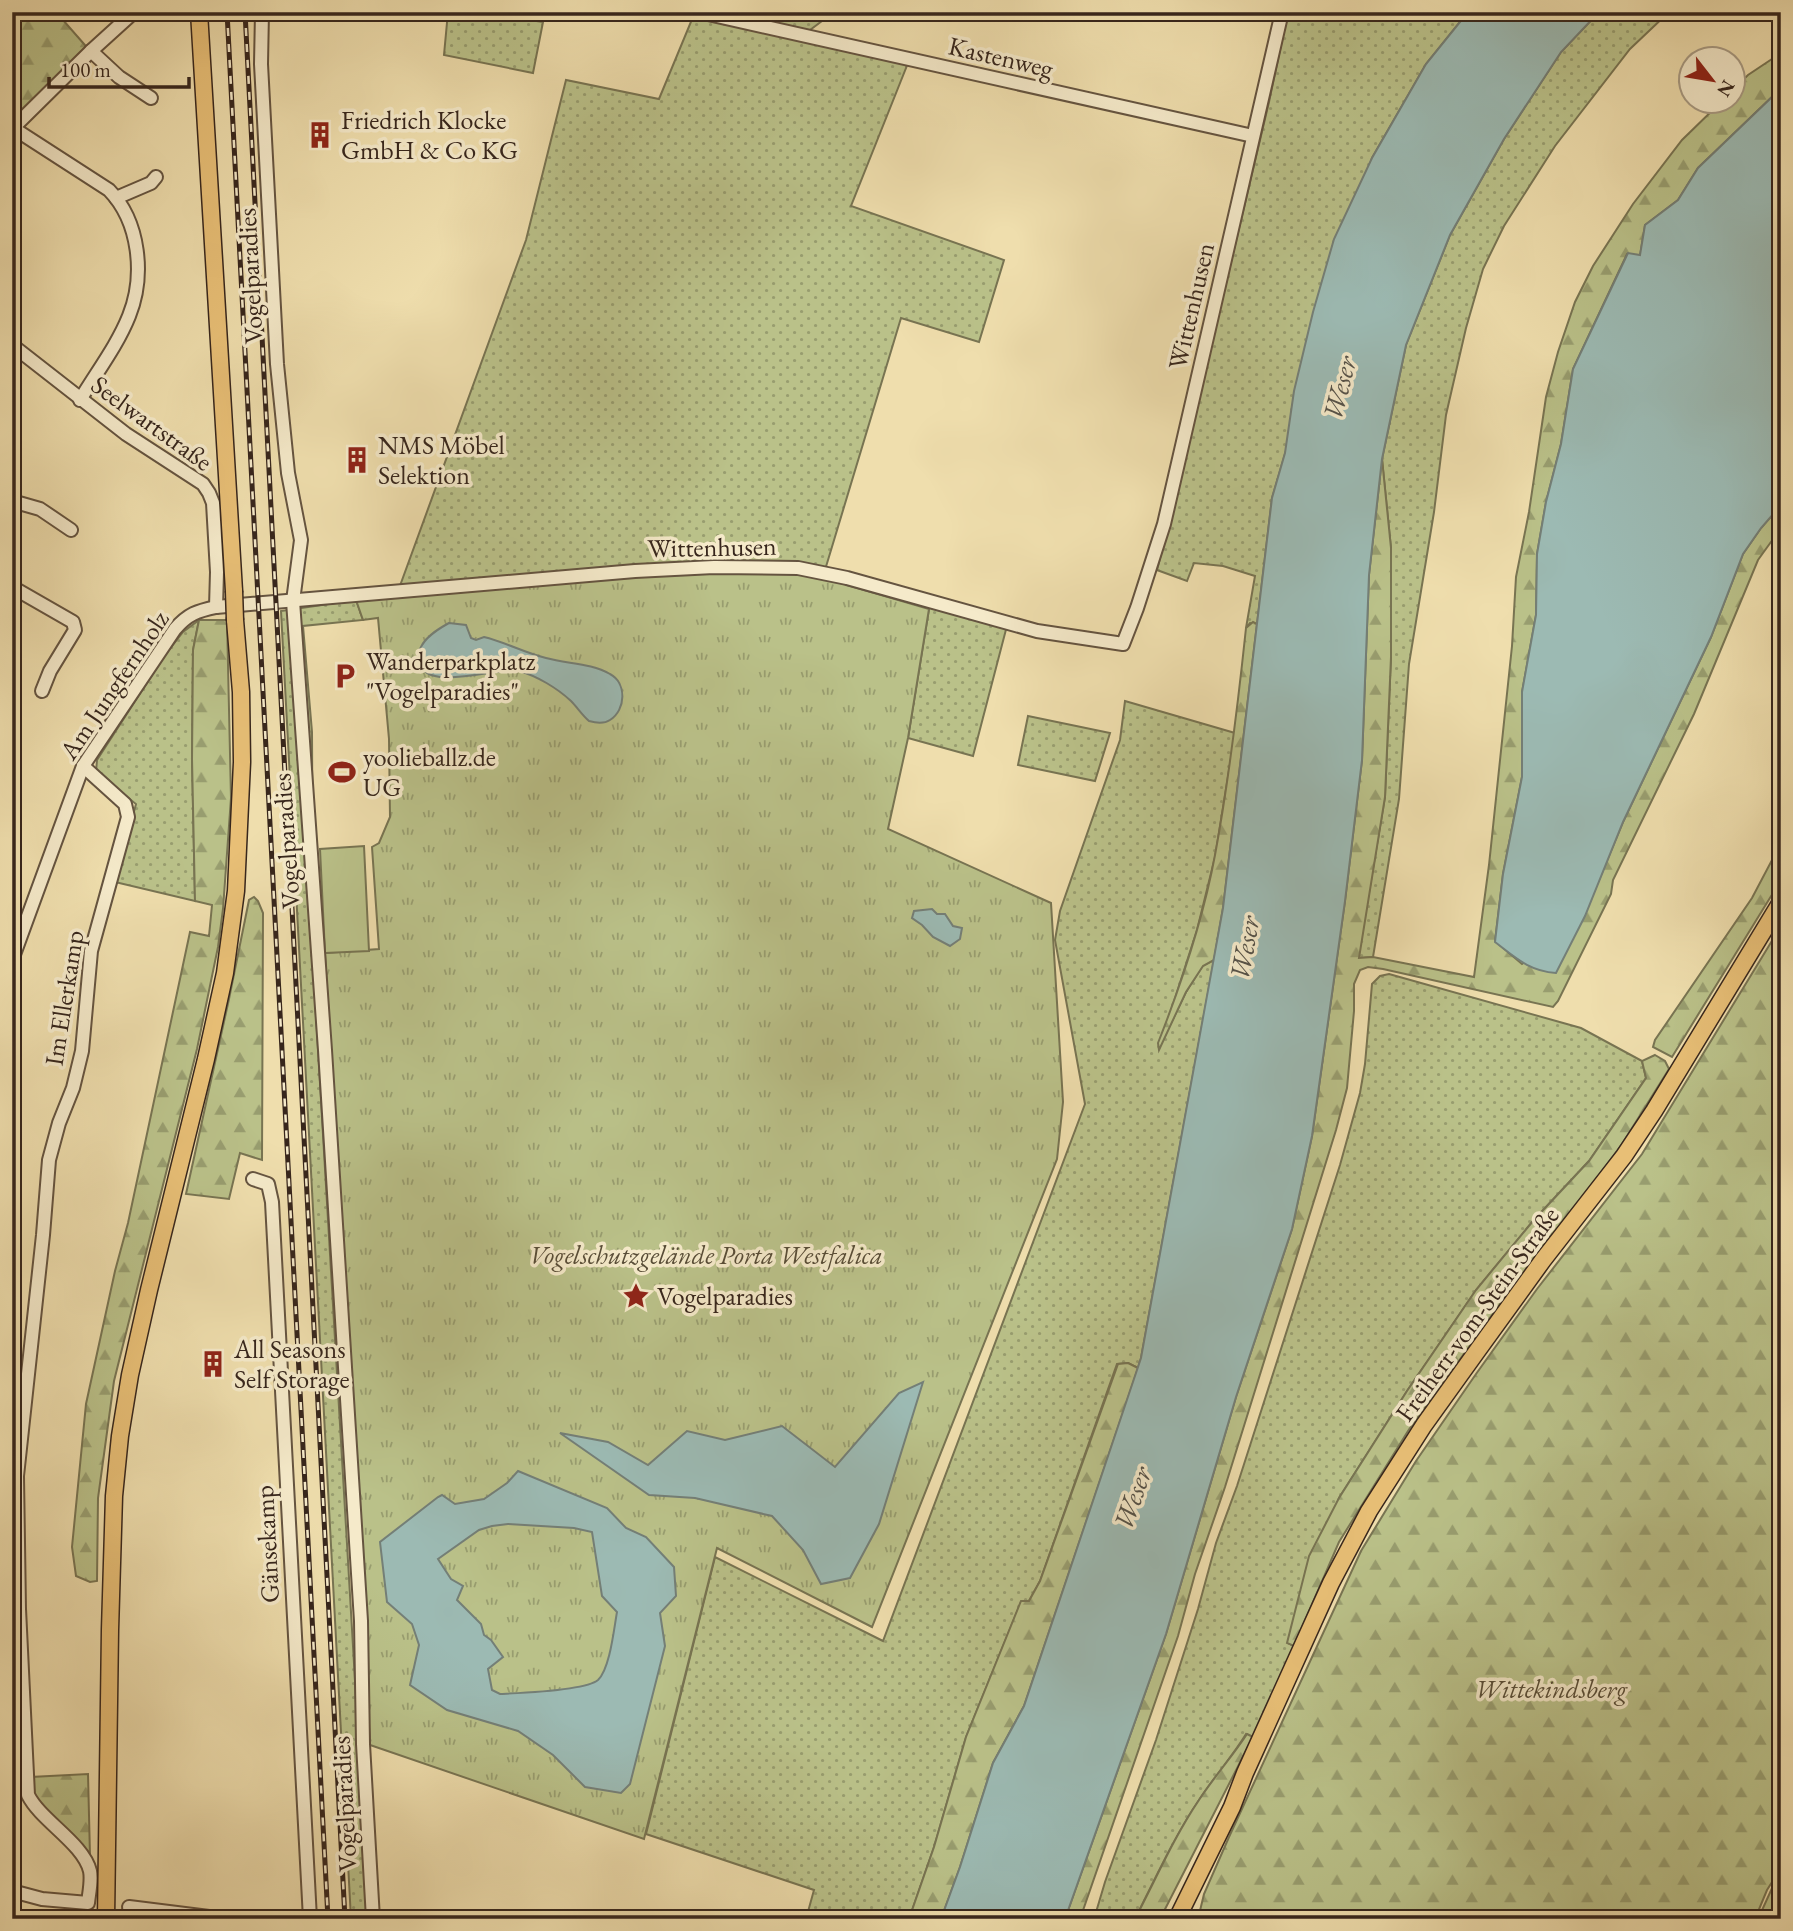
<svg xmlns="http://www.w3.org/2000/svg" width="1793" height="1931" font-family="'EB Garamond',serif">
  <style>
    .grass { fill: url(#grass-dots); stroke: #787452; stroke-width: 2 }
    .forest { fill: url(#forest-firs); stroke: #787452; stroke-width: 2 }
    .park { fill: url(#park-tufts); stroke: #787452; stroke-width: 2 }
    .garden { fill: #bac189; stroke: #787452; stroke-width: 2 }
    .water { fill: #9cbab3; stroke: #747f77; stroke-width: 2; fill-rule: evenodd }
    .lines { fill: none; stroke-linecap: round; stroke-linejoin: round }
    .minor-casing { stroke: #655440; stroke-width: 16 }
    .major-casing { stroke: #37261c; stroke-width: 19 }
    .minor { stroke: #f5eaca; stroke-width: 12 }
    .major { stroke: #e8bf76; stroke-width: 16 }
    .rail-casing { stroke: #37261c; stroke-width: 5 }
    .rail { stroke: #f5eaca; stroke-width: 2.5; stroke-dasharray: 8; stroke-linecap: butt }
    .major-bridge-casing { stroke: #37261c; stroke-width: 19; stroke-linecap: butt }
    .major-bridge { stroke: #e8bf76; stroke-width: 16 }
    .labels { text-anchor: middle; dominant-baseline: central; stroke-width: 7; stroke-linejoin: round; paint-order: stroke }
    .street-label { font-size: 26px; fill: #37261c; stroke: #f5eaca }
    .poi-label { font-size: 26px; fill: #37261c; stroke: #f5eaca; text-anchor: start }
    .park-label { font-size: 26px; font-style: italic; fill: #584d37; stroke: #f5eaca }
    .water-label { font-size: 28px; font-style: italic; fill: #555249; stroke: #f5eaca }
  </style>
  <defs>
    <pattern id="grass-dots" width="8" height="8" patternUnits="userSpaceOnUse" patternTransform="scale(1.75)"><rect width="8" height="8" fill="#bac189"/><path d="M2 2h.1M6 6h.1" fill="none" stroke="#989d6f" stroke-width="1.8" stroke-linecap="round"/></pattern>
    <pattern id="forest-firs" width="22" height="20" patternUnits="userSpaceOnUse" patternTransform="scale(1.75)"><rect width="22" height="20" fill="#bac189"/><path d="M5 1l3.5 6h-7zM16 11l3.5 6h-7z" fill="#989d6f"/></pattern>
    <pattern id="park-tufts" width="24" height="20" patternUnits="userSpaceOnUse" patternTransform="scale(1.75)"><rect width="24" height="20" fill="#bac189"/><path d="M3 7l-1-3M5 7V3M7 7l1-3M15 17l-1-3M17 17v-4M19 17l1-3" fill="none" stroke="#989d6f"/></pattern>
  </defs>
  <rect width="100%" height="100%" fill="#efdead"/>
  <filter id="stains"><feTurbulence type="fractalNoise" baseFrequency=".00286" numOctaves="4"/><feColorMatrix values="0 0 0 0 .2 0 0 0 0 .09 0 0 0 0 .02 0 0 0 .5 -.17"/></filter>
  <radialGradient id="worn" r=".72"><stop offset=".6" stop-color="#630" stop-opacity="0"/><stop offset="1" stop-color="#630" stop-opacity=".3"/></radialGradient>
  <g class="grass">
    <path d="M 448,12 L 476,12 L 543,22 L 533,73 L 444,55 Z"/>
    <path d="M 695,12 L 834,12 L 806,33 L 910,58 L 851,206 L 1004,260 L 979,342 L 901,318 L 825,570 L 1009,618 L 973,756 L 908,738 L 929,609 L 397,594 L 526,240 L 566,80 L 659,99 Z"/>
    <path d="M 1288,12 L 1468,12 L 1426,64 L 1372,158 L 1272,498 L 1257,624 L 1250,623 L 1246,628 L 1255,576 L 1223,566 L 1194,563 L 1187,581 L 1157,570 L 1173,507 L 1269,102 Z"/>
    <path d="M 1599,12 L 1669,12 L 1630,49 L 1555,146 L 1504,226 L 1483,269 L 1466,328 L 1446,415 L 1434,512 L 1409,664 L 1399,799 L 1373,957 L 1358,958 L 1385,797 L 1391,657 L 1391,548 L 1382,459 L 1406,345 L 1450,235 L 1504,139 L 1561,52 Z"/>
    <path d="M 356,600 L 363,620 L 303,626 L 312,732 L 313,964 L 369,1919 L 351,1919 L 281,611 Z"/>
    <path d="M 199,620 L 193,650 L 192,759 L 195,901 L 115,882 L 136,804 L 96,772 L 97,760 L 165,655 L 183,632 Z"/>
    <path d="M 1125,701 L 1235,733 L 1215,857 L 1197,930 L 1159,1048 L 1186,992 L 1203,965 L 1214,960 L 1141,1358 L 1138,1368 L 1128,1363 L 1117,1364 L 1040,1581 L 1029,1601 L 1021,1602 L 966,1737 L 934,1847 L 909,1919 L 806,1919 L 814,1890 L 646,1834 L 715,1557 L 883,1641 L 1085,1104 L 1055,940 L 1060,911 L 1120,740 Z"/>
    <path d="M 1028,716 L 1110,733 L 1095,781 L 1018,765 Z"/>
    <path d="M 1389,974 L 1581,1028 L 1642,1061 L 1646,1078 L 1589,1161 L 1533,1221 L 1476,1290 L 1407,1391 L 1339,1498 L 1288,1643 L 1294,1646 L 1253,1737 L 1246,1734 C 1232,1757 1214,1777 1199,1800 C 1174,1837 1155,1879 1135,1919 L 1094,1919 L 1105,1882 L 1156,1740 L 1198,1609 L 1216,1543 L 1237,1486 L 1340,1165 L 1360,1093 L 1365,1064 L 1372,984 L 1380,976 Z"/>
  </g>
  <g class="forest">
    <path d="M 12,12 L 56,12 L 91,52 L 12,121 Z"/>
    <path d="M 1781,53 L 1781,94 L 1772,97 L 1698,168 L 1678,200 L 1645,225 L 1640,256 L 1627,254 L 1573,369 L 1561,444 L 1546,502 L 1537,554 L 1536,615 L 1522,692 L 1522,777 L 1503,874 L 1495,941 L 1522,964 L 1584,916 L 1623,822 L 1711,637 L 1743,554 L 1761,528 L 1781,505 L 1781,528 L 1758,560 L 1694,714 L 1613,880 L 1611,894 L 1558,1001 L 1553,1007 L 1383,969 L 1368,967 L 1360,970 L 1354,984 L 1354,1011 L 1347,1088 L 1336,1130 L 1225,1487 L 1195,1574 L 1178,1636 L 1080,1919 L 1065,1919 L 1166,1634 L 1236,1397 L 1292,1229 L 1312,1136 L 1345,901 L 1362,760 L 1369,575 L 1382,459 L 1391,548 L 1391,657 L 1385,797 L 1359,958 L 1373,957 L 1474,977 L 1489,865 L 1512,646 L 1516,577 L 1529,512 L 1546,397 L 1558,352 L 1575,302 L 1593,266 L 1633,204 L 1682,140 L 1721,102 L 1734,102 L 1734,89 L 1748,75 Z"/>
    <path d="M 199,620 L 227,620 L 231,798 L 223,909 L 218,947 L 197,1049 L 114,1381 L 98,1498 L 97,1581 L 90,1582 L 76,1576 L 72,1547 L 86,1404 L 115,1271 L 128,1223 L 190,932 L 209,936 L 212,905 L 195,901 L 192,759 L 193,650 Z"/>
    <path d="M 1253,622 L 1257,624 L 1223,908 L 1214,960 L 1203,966 L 1186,992 L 1159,1050 L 1158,1043 C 1182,982 1203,920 1215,855 C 1229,780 1238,704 1246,628 Z"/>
    <path d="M 1781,843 L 1781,880 L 1672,1057 L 1653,1047 L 1655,1040 L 1752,898 Z"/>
    <path d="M 254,897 L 258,901 L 263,913 L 262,1160 L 240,1153 L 229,1199 L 186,1194 L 229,999 L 249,900 Z"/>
    <path d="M 1781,926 L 1781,1868 L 1767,1890 L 1755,1919 L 1198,1919 L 1204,1894 L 1229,1837 L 1361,1551 L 1416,1461 L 1476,1374 L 1537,1289 L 1642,1154 Z"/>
    <path d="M 1655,1055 L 1665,1061 L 1669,1069 L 1622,1144 L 1572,1212 L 1511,1289 L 1408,1431 L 1339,1542 L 1294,1646 L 1287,1643 L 1309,1556 L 1339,1498 L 1407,1391 L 1476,1290 L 1533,1221 L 1589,1161 L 1646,1078 L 1642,1061 Z"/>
    <path d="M 1128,1363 L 1138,1368 L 1024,1706 L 993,1763 L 960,1867 L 941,1919 L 909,1919 L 934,1847 L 966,1737 L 1021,1601 L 1029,1601 L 1040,1581 L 1118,1364 Z"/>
    <path d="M 1247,1734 L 1253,1737 L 1160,1919 L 1135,1919 C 1156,1879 1174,1837 1199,1800 C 1214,1777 1232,1757 1247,1734 Z"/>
    <path d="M 88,1774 L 90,1856 L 38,1803 L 33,1796 L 31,1777 Z"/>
    <path d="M 1781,1870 L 1781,1919 L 1758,1919 L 1778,1875 Z"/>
  </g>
  <path class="park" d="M 710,569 L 789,571 L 823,578 L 929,609 L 908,738 L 888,829 L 1051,903 L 1063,1102 L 1057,1159 L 872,1627 L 717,1548 L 644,1839 L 370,1745 L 325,953 L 379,949 L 372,847 L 379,843 L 390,817 L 389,739 L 378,618 L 363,620 L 356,600 Z"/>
  <path class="garden" d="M 364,846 L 369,951 L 325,953 L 320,849 Z"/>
  <g class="water">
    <path d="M 1468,12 L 1599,12 L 1561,52 L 1504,139 L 1450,235 L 1406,345 L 1382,459 L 1369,575 L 1362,760 L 1345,901 L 1312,1136 L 1292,1229 L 1236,1397 L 1166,1634 L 1065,1919 L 941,1919 L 960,1867 L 993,1763 L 1024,1706 L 1141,1358 L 1223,908 L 1272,498 L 1285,453 L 1294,391 L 1313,312 L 1334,239 L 1372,158 L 1426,64 Z"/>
    <path d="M 1781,94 L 1781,505 L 1761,528 L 1743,554 L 1711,637 L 1623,822 L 1585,916 L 1556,973 C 1529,971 1516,958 1495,942 L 1503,874 L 1522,777 L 1522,692 L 1536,615 L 1537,554 L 1546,502 L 1561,444 L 1573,369 L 1628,253 L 1640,255 L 1645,225 L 1678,200 L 1698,168 L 1772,97 Z"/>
    <path d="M 449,623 L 466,625 L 471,638 L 476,640 L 484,637 C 505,642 525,653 546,658 C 568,664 591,663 610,674 C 627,683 626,710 610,720 C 604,724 596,723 589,721 C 582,715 577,707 571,701 C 557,688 537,676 519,671 C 500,665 414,699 419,653 C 421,639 438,629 449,623 Z"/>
    <path d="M 932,909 L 937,914 L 945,914 L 953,926 L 962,928 L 960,939 L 950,946 L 933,937 L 922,925 L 912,918 L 914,911 Z"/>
    <path d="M 923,1382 L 879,1524 L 850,1578 L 821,1584 L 803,1550 L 772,1516 L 695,1498 L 649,1495 L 560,1433 L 608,1442 L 648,1465 L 687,1431 L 725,1440 L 782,1426 L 835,1467 L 899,1393 Z"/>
    <path d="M 518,1471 L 607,1508 L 626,1528 L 646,1537 L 674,1567 L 676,1596 L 660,1613 L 665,1646 L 630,1784 L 621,1793 L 585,1787 L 553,1755 L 518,1731 L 447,1710 L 410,1685 L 419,1645 L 412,1624 L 387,1602 L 380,1542 L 438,1497 L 442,1495 L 455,1504 L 484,1499 L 507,1483 ZM 508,1524 L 574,1528 L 592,1532 L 602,1596 L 617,1612 C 614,1628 610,1669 598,1680 C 585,1691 519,1693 500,1694 L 492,1690 L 488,1669 L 503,1657 L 491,1640 L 484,1635 L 481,1624 L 457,1600 L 463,1586 L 451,1579 L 438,1559 L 479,1530 L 492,1526 Z"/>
  </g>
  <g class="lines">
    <defs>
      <g id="minor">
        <path d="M 262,12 L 261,64 L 277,364 L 288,473 L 301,540 L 293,601 L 325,1050 L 361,1621 L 363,1744 L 373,1919"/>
        <path d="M 699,12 L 1253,136"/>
        <path d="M 91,51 L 119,77 L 151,98"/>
        <path d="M 13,128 L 109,190 C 140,222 145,276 129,316 C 117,346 96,373 80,400"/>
        <path d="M 12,129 L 91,51 L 134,12"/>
        <path d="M 116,198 L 151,183 L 156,177"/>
        <path d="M 12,345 L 126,434 L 203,484 L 209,493 L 213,503 L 217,572 L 216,607"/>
        <path d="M 12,501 L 40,509 L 71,530"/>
        <path d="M 12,587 L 73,622 L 75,630 L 50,671 L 42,691"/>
        <path d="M 12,960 L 83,766 L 175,629 C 188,614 197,611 216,607 L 635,571 L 714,567 L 798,568 L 847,578 L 1037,631 L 1123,644 L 1137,608 L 1164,524 L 1282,12"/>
        <path d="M 253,1179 L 268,1184 L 272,1202 L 310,1919"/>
        <path d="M 12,1891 L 42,1899 L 88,1903 C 89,1893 92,1881 90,1871 C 83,1843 41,1821 28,1795 L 19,1609 L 17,1476 L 43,1235 L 49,1160 L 59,1123 L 73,1088 L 82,1051 L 91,951 L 128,817 L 125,804 L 83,766"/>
        <path d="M 129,1907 L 225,1919"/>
      </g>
      <g id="major">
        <path d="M 199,12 L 234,591"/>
        <path d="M 106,1919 L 110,1630 L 114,1496 L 120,1436 L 130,1375 L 149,1290 L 206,1059 L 225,973 L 236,891 L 242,762 L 241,692 L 235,620"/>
        <path d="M 1177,1919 L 1232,1807 L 1245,1773 L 1331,1583 L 1369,1511 L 1424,1425 L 1475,1354 L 1543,1260 L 1624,1156 L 1654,1111 L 1781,902"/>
      </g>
    </defs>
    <use href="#minor" class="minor-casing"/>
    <use href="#major" class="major-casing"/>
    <use href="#minor" class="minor"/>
    <use href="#major" class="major"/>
    <defs>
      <g id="rail">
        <path d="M 227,12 L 328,1919"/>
        <path d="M 245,12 L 345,1919"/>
      </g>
    </defs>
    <use href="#rail" class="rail-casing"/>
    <use href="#rail" class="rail"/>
    <defs>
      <path id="major-bridge" d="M 234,591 L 235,620"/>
    </defs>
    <use href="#major-bridge" class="major-bridge-casing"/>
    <use href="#major-bridge" class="major-bridge"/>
  </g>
  <defs>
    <symbol id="building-bare" viewBox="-9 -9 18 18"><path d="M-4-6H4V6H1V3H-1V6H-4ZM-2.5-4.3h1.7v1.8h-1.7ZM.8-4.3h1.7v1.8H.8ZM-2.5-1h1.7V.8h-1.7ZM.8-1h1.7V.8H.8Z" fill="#8f2418" stroke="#f5eaca" stroke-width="2.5" paint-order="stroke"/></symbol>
    <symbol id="parking-bare" viewBox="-9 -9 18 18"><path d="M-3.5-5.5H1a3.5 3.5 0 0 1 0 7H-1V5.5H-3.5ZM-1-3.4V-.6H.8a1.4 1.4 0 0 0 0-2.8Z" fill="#8f2418" stroke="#f5eaca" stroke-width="2.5" paint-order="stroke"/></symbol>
    <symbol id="stadium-bare" viewBox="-9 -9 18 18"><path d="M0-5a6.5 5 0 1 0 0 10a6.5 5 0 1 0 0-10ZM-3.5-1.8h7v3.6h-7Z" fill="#8f2418" stroke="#f5eaca" stroke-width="2.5" paint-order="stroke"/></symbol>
    <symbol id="sight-bare" viewBox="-9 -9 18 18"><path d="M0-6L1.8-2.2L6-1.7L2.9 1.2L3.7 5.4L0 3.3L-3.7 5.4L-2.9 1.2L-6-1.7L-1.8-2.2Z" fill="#8f2418" stroke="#f5eaca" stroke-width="2.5" paint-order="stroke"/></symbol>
  </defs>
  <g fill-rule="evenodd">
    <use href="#building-bare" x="301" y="116" width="38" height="38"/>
    <use href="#building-bare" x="338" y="441" width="38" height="38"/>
    <use href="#parking-bare" x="326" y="657" width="38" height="38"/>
    <use href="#stadium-bare" x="323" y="753" width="38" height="38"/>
    <use href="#sight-bare" x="617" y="1277" width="38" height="38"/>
    <use href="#building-bare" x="194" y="1345" width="38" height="38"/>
  </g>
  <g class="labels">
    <g class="street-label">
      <text transform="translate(1001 57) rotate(13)">Kastenweg</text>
      <text transform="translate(250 276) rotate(-93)">Vogelparadies</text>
      <text transform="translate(1191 306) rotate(-77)">Wittenhusen</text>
      <text transform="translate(152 423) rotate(36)">Seelwartstraße</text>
      <text transform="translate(712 547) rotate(-1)">Wittenhusen</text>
      <text transform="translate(114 685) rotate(-56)">Am Jungfernholz</text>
      <text transform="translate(286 841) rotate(-94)">Vogelparadies</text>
      <text transform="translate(64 998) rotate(-81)">Im Ellerkamp</text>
      <text transform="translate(1477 1314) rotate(-54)">Freiherr-vom-Stein-Straße</text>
      <text transform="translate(267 1544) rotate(-93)">Gänsekamp</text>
      <text transform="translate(344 1804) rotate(-93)">Vogelparadies</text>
    </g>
    <g class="poi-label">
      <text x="341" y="120">Friedrich Klocke<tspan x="341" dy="30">GmbH &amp; Co KG</tspan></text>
      <text x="378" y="445">NMS Möbel<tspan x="378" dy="30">Selektion</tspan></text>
      <text x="366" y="661">Wanderparkplatz<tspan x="366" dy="30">"Vogelparadies"</tspan></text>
      <text x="363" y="757">yoolieballz.de<tspan x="363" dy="30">UG</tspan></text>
      <text x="657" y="1296">Vogelparadies</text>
      <text x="234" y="1349">All Seasons<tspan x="234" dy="30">Self Storage</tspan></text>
    </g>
    <g class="park-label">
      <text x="706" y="1255">Vogelschutzgelände Porta Westfalica</text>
      <text x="1551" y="1689">Wittekindsberg</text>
    </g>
    <g class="water-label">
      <text transform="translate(1339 388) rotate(-76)">Weser</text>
      <text transform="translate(1244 948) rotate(-80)">Weser</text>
      <text transform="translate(1132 1498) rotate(-71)">Weser</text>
    </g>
  </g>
  <rect width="1793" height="1931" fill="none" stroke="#efdead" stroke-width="42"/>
  <rect x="14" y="14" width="1765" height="1903" fill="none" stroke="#37261c" stroke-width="3.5"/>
  <rect x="21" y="21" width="1751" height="1889" fill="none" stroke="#37261c" stroke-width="2"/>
  <g transform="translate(1712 80) rotate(121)"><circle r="33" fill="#f5eaca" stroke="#a99c84" stroke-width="2"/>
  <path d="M0-5L12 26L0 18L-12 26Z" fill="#8f2418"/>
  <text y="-10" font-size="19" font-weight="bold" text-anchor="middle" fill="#37261c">N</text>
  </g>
  <path d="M49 77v10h140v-10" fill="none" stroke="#37261c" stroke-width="3.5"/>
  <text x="60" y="77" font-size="21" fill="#37261c" stroke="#f5eaca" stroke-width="5" paint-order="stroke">100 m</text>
  <rect width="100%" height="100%" filter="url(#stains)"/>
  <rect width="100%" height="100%" fill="url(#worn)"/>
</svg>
